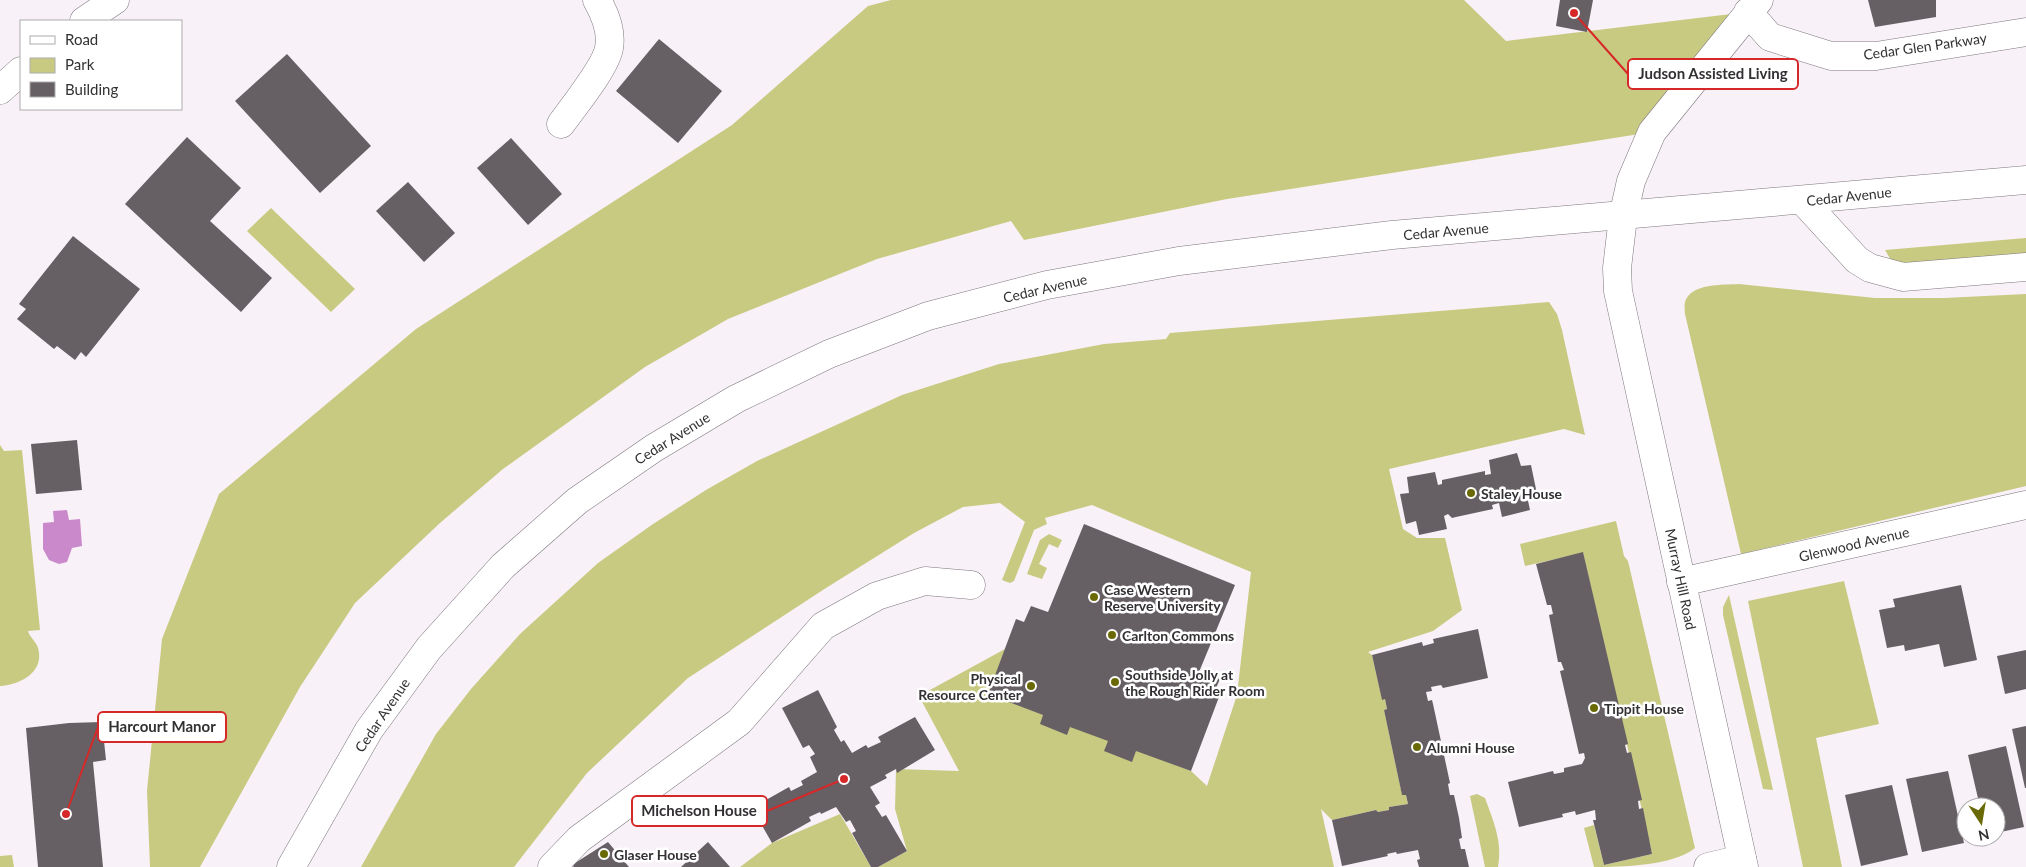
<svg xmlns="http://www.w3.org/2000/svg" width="2026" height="867" font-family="Lato,sans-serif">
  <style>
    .green { fill: #c8ca82 }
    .water { fill: #ca89ca }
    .building { fill: #666065 }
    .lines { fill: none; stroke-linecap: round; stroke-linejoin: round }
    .minor-casing { stroke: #7d777d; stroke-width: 29 }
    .major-casing { stroke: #7d777d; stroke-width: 29 }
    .minor { stroke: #fff; stroke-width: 28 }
    .major { stroke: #fff; stroke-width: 28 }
    .poi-dot { fill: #696905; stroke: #fff; stroke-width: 2 }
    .labels { text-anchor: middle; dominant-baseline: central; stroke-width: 5; stroke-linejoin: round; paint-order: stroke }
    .street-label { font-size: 14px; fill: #333033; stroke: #fff }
    .poi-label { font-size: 14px; font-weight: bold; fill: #333033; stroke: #fff; text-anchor: start }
    .leader { fill: none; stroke: #d62828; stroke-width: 2 }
    .callout-dot { fill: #d62828; stroke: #fff; stroke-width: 2 }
    .callout { fill: #fff; stroke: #d62828; stroke-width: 2 }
    .callout-label { font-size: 15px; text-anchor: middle; font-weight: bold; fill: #333033 }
  </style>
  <rect width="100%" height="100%" fill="#f8f1f7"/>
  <g class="green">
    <path d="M 891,0 L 1464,0 L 1506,41 L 1748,12 L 1652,132 L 1227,199 L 1024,240 L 1011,221 L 877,259 L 728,319 L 645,367 L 503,469 L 440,523 L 355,603 L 300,687 L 200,867 L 150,867 L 147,791 L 162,639 L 219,494 L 416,329 L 732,125 L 868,6 Z"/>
    <path d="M 271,208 L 355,289 L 331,312 L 247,231 Z"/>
    <path d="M 2026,238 L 2026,261 L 1895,267 L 1885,250 Z"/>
    <path d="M 1739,284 L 1875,298 L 1944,298 L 2026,294 L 2026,486 L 1741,554 L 1685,314 C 1685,311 1684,306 1685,302 C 1691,283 1723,285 1739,284 Z"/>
    <path d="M 1549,302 L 1557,314 L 1562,330 L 1585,435 L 1564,429 L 1389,469 L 1403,529 L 1417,538 L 1445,538 L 1462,610 L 1433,631 L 1368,652 L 1372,655 L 1382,699 L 1385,699 L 1387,709 L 1384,710 L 1402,794 L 1406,795 L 1408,804 L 1389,807 L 1389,810 L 1378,812 L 1376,810 L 1332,820 L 1321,809 L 1334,867 L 878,867 L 907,851 L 895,809 L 896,769 L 959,771 L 919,696 L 1005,649 L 989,694 L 1191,771 L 1207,786 L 1237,695 L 1251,572 L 1092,505 L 1045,518 L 1047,524 L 1034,530 L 1014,581 L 1010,583 L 1002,580 L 1025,522 L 1000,503 L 963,507 L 914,533 L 826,588 L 688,678 L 587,773 L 514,867 L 361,867 L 436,734 L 471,689 L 520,634 L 598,563 L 653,524 L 706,490 L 757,461 L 902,395 L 999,364 L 1104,344 L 1166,339 L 1170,333 Z"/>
    <path d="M 0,445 L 4,451 L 22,450 L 40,630 L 28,631 C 30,638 36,641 38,648 C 45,672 20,685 0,686 Z"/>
    <path d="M 1616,521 L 1624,556 L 1628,561 L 1695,848 C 1673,866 1621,867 1594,867 L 1584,828 L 1594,825 L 1604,865 L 1652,854 L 1583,553 L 1525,566 L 1520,544 Z"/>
    <path d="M 1049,534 L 1062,540 L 1058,548 L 1049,544 L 1039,564 L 1047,568 L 1042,579 L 1027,574 L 1040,540 Z"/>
    <path d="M 1844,581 L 1879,724 L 1816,738 L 1842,867 L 1803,867 L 1748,601 Z"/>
    <path d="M 1729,595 L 1773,790 L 1763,789 L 1723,615 L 1723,607 Z"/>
    <path d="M 1477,794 L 1485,798 C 1493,820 1503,842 1498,867 L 1485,867 L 1470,796 Z"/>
    <path d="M 840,814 L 871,867 L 740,867 L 772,843 Z"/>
    <path d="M 12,855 L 14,867 L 0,867 L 0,856 Z"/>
  </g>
  <path class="water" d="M 67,510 L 69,520 L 80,519 L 82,546 L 72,548 L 67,562 L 59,564 L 49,560 L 43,549 L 43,523 L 54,522 L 53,511 Z"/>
  <g class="building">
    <path d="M 1560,0 L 1593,0 L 1587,32 L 1556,26 Z"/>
    <path d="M 1868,0 L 1936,0 L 1936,17 L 1875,27 Z"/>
    <path d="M 659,39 L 722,91 L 678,143 L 616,91 Z"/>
    <path d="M 287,54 L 371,146 L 320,193 L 235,101 Z"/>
    <path d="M 187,137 L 241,188 L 210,221 L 272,278 L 241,312 L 125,204 Z"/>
    <path d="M 511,138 L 562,194 L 528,225 L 477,168 Z"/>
    <path d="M 408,182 L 455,233 L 424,262 L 376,211 Z"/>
    <path d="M 73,236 L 140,289 L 86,357 L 81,352 L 75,360 L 57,346 L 54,349 L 17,319 L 26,309 L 19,304 Z"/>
    <path d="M 77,440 L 82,490 L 36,494 L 31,444 Z"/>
    <path d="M 1517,453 L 1521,466 L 1531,465 L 1537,494 L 1527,496 L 1530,510 L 1502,517 L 1499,503 L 1492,505 L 1493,509 L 1456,517 L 1452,518 L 1448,514 L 1444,516 L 1447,529 L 1419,535 L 1416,521 L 1406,524 L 1400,494 L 1409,493 L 1407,477 L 1435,472 L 1438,485 L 1442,484 L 1442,480 L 1485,471 L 1485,475 L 1491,474 L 1489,460 Z"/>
    <path d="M 1084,524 L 1235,585 L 1199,672 L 1220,679 L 1213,695 L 1219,697 L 1191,771 L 1136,751 L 1132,762 L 1104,751 L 1108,741 L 1070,727 L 1067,735 L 1040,724 L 1043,715 L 988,694 L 1016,619 L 1024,622 L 1031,606 L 1048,612 Z"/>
    <path d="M 1583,552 L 1628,744 L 1625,745 L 1627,753 L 1631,752 L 1642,800 L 1638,801 L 1639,809 L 1643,808 L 1652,854 L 1604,865 L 1593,820 L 1596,820 L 1595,810 L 1576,815 L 1575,811 L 1562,814 L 1563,817 L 1519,827 L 1508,782 L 1553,771 L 1554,774 L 1564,772 L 1564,768 L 1582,764 L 1585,758 L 1584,753 L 1579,754 L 1560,671 L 1564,670 L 1561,662 L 1558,662 L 1549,615 L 1553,614 L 1551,605 L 1547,605 L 1536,564 Z"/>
    <path d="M 1961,585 L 1977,660 L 1944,667 L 1939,644 L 1905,651 L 1904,645 L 1887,648 L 1879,610 L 1895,607 L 1893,599 Z"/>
    <path d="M 1478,629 L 1488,678 L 1443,688 L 1441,685 L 1431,687 L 1432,691 L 1426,692 L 1428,701 L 1432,700 L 1433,704 L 1450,783 L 1448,784 L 1450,795 L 1454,795 L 1459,818 L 1462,838 L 1459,839 L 1461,849 L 1465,849 L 1469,867 L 1419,867 L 1417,860 L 1420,859 L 1418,850 L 1397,854 L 1396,852 L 1387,854 L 1388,856 L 1342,866 L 1332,820 L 1376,810 L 1378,812 L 1389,810 L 1389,807 L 1408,804 L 1406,795 L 1402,795 L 1384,710 L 1387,709 L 1385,699 L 1382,700 L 1372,655 L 1422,642 L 1423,646 L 1434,643 L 1433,639 Z"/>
    <path d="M 2026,650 L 2026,689 L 2005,694 L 1997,656 Z"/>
    <path d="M 818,690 L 837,727 L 834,730 L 841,742 L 844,740 L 852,753 L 866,745 L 868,748 L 881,742 L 878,737 L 915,717 L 935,750 L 897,773 L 896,769 L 885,775 L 887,778 L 870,787 L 880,803 L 875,806 L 882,817 L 886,815 L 907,851 L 878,867 L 871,867 L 852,833 L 856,831 L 850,820 L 846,822 L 836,807 L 821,814 L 820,812 L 809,817 L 811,821 L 772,843 L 752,808 L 789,787 L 791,791 L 803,785 L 801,781 L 817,772 L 810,757 L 815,754 L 809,745 L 803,748 L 782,708 Z"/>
    <path d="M 102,722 L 106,760 L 93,762 L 103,867 L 38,867 L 26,728 L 69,723 Z"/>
    <path d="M 2026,726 L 2026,788 L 2025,788 L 2012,729 Z"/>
    <path d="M 2006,746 L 2024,827 L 1996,833 L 1996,807 L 1980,807 L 1968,755 Z"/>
    <path d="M 1948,771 L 1964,843 L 1922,852 L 1906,779 Z"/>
    <path d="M 1892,785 L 1908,855 L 1861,866 L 1845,795 Z"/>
    <path d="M 608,842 L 629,867 L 574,867 L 572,865 Z"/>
    <path d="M 708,842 L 730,867 L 681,867 Z"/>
  </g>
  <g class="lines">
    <defs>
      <g id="minor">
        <path d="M 1748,12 L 1770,37 L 1831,56 L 1876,56 L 2026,32"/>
        <path d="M 84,21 L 115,0"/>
        <path d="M 0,90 L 21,71"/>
        <path d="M 561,124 C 573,107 606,67 609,48 C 612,32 605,14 597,0"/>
        <path d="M 1803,201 L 1857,260 L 1870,268 L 1903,277 L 2026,267"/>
        <path d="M 1681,582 L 2026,505"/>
        <path d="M 552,867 L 579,839 L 739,722 L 823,626 L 877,596 L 925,581 L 971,585"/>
        <path d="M 1708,867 L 1742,859"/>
        <path d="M 1744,867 L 1618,291 L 1617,268 L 1623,217 L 1631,181 L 1652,132 L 1759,0"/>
      </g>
      <path id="major" d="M 291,867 L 369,730 L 429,648 L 503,566 L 577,501 L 654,448 L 736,399 L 829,354 L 928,316 L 1047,285 L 1179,261 L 1392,235 L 2026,180"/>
    </defs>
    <use href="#minor" class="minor-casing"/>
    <use href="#major" class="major-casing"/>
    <use href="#minor" class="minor"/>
    <use href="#major" class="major"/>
  </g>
  <g class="poi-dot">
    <circle cx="1471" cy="493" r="5"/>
    <circle cx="1094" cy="597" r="5"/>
    <circle cx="1112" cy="635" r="5"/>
    <circle cx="1115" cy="682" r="5"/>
    <circle cx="1031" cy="686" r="5"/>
    <circle cx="1594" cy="708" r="5"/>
    <circle cx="1417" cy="747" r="5"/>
    <circle cx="604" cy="854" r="5"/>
  </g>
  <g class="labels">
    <g class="street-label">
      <text transform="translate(1925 46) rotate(-8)">Cedar Glen Parkway</text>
      <text transform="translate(1849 196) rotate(-6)">Cedar Avenue</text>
      <text transform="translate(1446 231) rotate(-5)">Cedar Avenue</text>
      <text transform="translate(1045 288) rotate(-13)">Cedar Avenue</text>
      <text transform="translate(672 438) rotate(-32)">Cedar Avenue</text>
      <text transform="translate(1854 544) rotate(-13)">Glenwood Avenue</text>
      <text transform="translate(1681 579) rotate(78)">Murray Hill Road</text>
      <text transform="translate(382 715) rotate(-56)">Cedar Avenue</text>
    </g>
    <g class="poi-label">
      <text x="1481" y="493">Staley House</text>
      <text x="1104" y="589">Case Western<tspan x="1104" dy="16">Reserve University</tspan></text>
      <text x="1122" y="635">Carlton Commons</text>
      <text x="1125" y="674">Southside Jolly at<tspan x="1125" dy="16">the Rough Rider Room</tspan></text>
      <text x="1021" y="678" text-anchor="end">Physical<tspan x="1021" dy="16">Resource Center</tspan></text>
      <text x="1604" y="708">Tippit House</text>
      <text x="1427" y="747">Alumni House</text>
      <text x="614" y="854">Glaser House</text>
    </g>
  </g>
  <path class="leader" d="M1574 13L1628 74M66 814L98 727M844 779L767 811"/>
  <g class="callout-dot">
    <circle cx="1574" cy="13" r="5"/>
    <circle cx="66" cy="814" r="5"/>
    <circle cx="844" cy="779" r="5"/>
  </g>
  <g class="callout">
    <rect x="1628" y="59" width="170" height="30" rx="5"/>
    <rect x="98" y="712" width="128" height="30" rx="5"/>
    <rect x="632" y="796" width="135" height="30" rx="5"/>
  </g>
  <g class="callout-label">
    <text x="1713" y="79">Judson Assisted Living</text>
    <text x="162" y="732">Harcourt Manor</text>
    <text x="699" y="816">Michelson House</text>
  </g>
  <rect x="20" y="20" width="162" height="90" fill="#ffffff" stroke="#adacad"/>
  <rect x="30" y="36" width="25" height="8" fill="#ffffff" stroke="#adacad"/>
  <text x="65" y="45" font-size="15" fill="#333033">Road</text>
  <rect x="30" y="58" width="25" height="15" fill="#c8ca82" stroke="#adacad"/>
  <text x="65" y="70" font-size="15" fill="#333033">Park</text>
  <rect x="30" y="82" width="25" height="15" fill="#666065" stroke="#adacad"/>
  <text x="65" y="95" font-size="15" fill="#333033">Building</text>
  <g transform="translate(1981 822) rotate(168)"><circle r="24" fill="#ffffff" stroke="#adacad"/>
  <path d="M0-4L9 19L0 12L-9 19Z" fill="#696905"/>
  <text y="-8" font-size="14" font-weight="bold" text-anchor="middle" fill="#333033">N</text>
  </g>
</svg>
